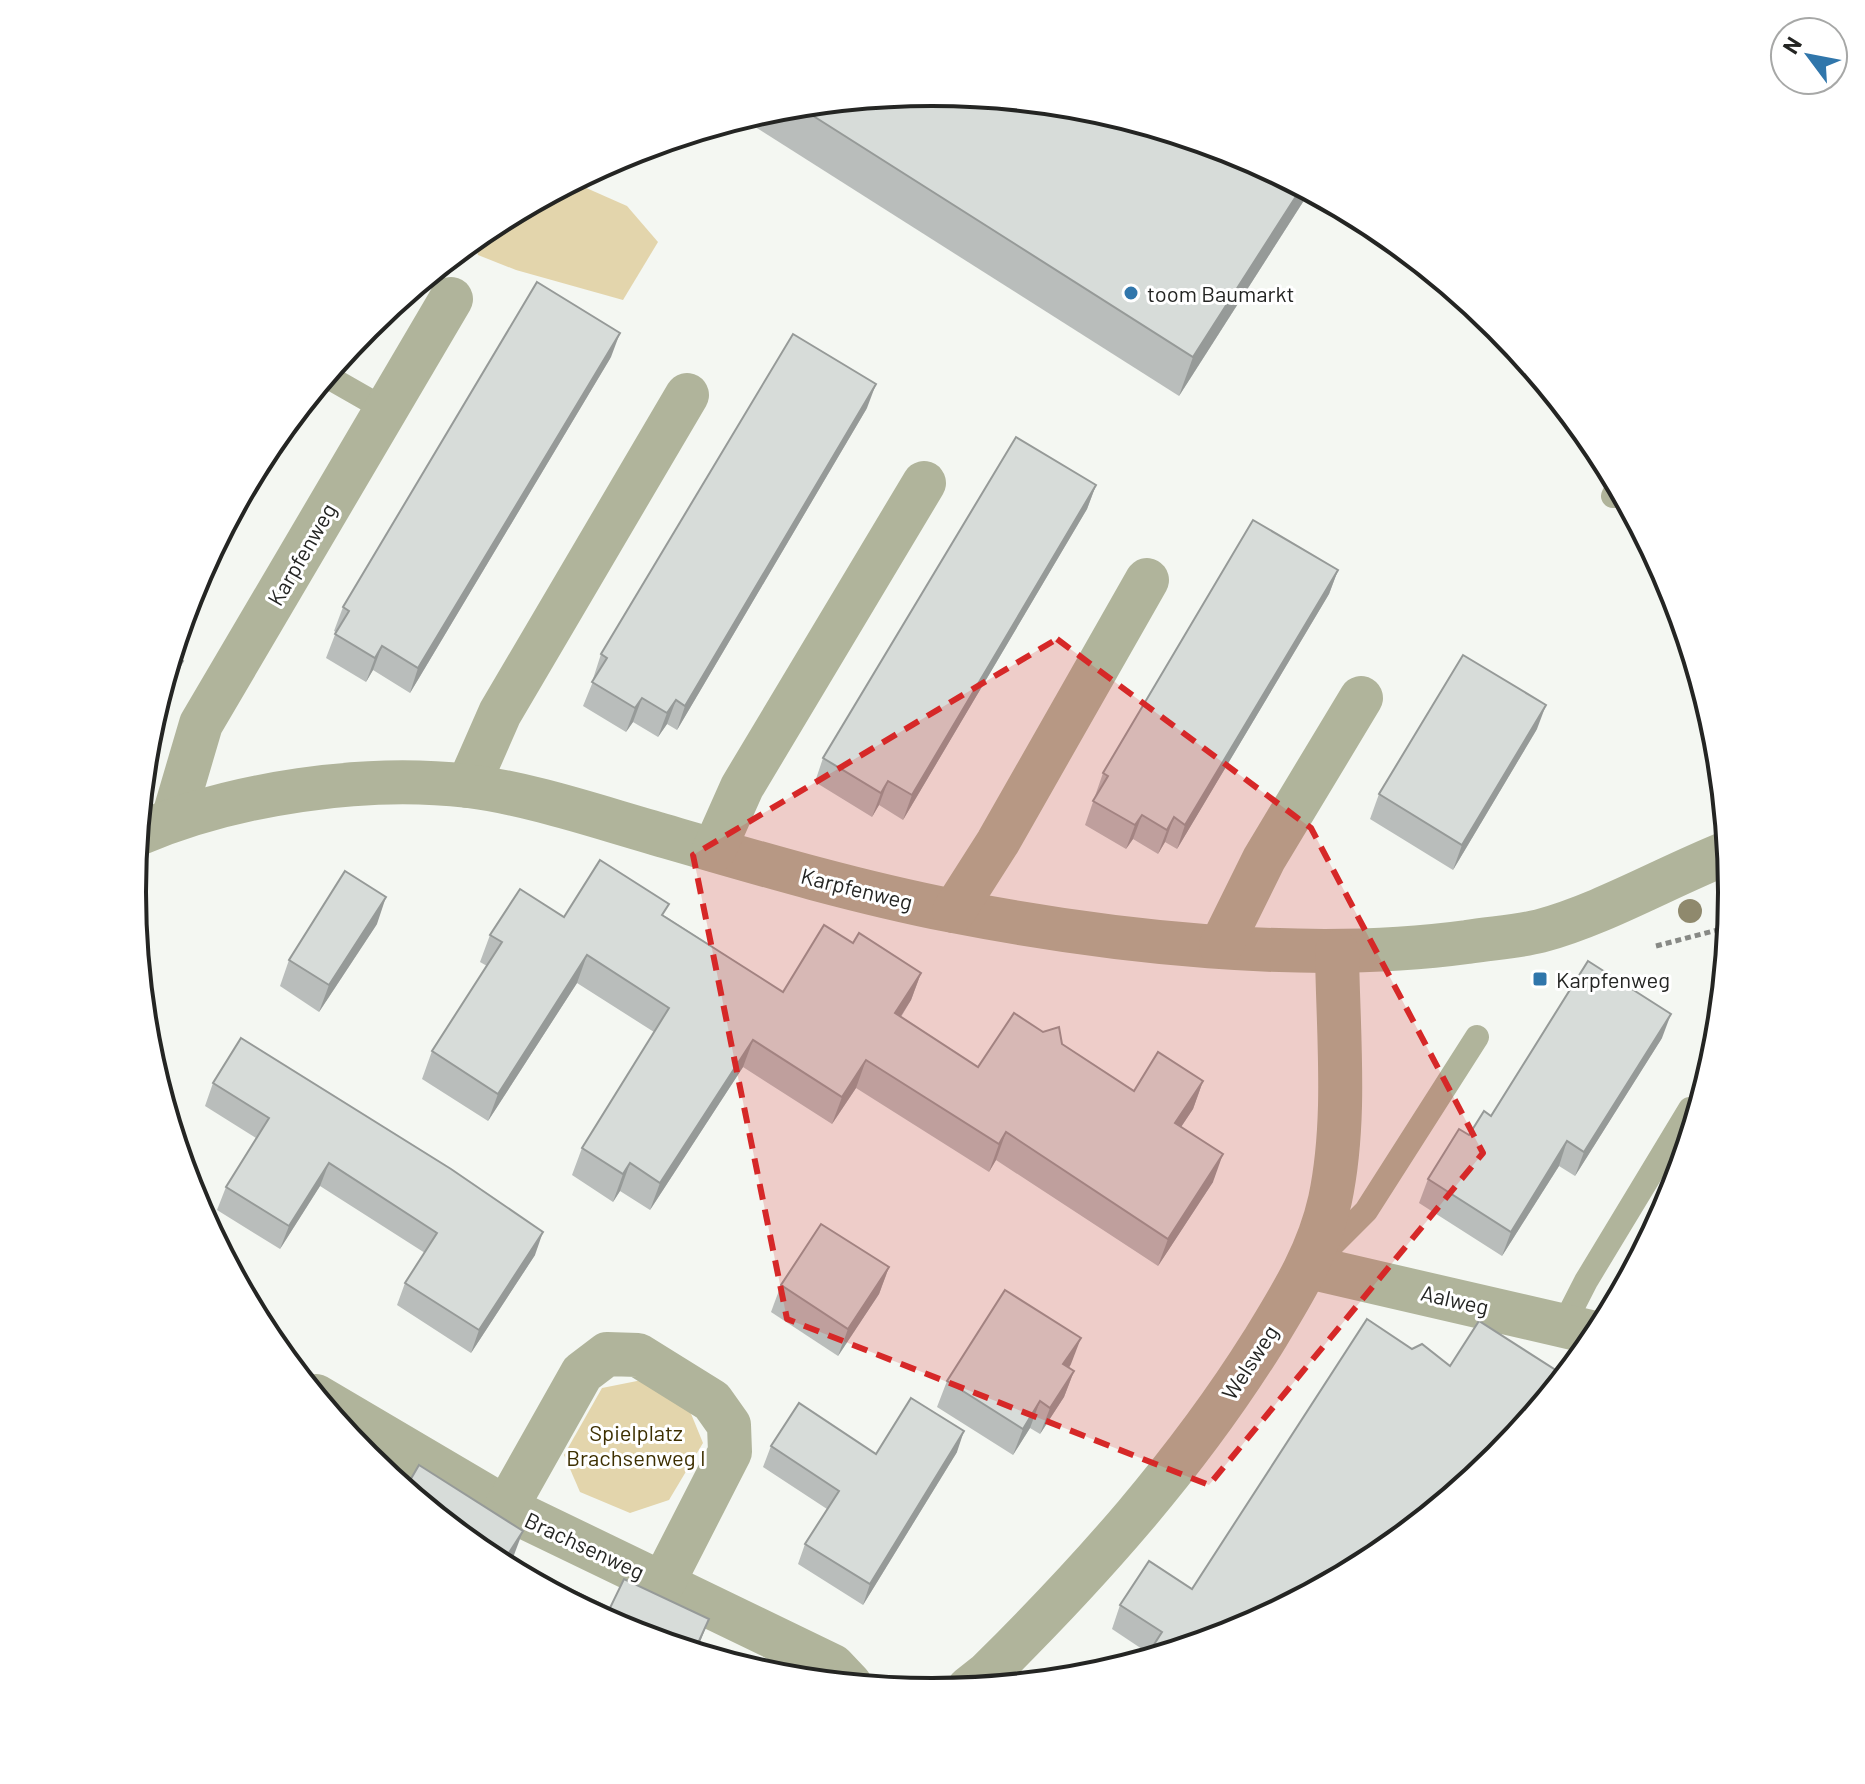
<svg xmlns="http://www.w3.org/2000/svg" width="1865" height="1784" font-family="Barlow,sans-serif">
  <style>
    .green { fill: #e3d5ac }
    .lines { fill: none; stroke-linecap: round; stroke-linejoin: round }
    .path { stroke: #878985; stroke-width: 5; stroke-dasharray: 6 4; stroke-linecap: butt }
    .lane { stroke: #b0b49b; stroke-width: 24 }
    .street { stroke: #b0b49b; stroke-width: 44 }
    .tree { fill: #8f896d }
    .wall { fill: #b9bdbb }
    .shaded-wall { fill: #969a98 }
    .building { fill: #d7dcd9; stroke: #969a98; stroke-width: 2 }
    .marked { fill: #d62828; fill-opacity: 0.2; stroke: #d62828; stroke-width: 6; stroke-dasharray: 16 10; stroke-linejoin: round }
    .poi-dot { fill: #3076ab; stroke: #fff; stroke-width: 3 }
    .labels { text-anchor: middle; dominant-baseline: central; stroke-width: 6; stroke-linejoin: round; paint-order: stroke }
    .poi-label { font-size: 22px; fill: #242523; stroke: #fff; text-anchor: start }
    .street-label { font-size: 22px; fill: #242523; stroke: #fff }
    .park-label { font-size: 22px; fill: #3d2f00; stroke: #fff }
    .rim { fill: none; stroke: #242523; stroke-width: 4 }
  </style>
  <rect width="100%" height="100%" fill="#f4f7f2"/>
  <g class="green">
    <path d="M 575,183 L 627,206 L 658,242 L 623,300 L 516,270 L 478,255 L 473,239 L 488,227 Z"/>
    <path d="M 647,1379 L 685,1399 L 703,1443 L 669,1500 L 630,1513 L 580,1492 L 564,1455 L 602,1388 Z"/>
  </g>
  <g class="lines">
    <path class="path" d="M 1656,946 L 1729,927"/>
    <g class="lane">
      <path d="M 329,373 L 330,378 L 386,410"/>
      <path d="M 1613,496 L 1618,486"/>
      <path d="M 1320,1257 L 1366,1211 L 1477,1037"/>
      <path d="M 1563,1326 L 1586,1281 L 1690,1109"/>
    </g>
    <g class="street">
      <path d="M 468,786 L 500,713 L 687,395"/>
      <path d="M 173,819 L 201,724 L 451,299"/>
      <path d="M 138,834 C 234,793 364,774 468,786 C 530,794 592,815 651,832 C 751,861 851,891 953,911 C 1112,942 1306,964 1467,942 C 1491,938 1516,937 1540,931 C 1603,914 1666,877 1729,852"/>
      <path d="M 714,850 L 742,787 L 924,483"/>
      <path d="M 954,911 L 998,842 L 1147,580"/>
      <path d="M 1221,946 L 1264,859 L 1361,698"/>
      <path d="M 1309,1267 L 1599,1334"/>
      <path d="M 316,1396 L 506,1508 L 833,1666 L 850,1684"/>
      <path d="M 506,1508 L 582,1373 L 607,1354 L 638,1355 L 712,1401 L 729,1425 L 730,1452 L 663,1583"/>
      <path d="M 969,1688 L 988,1673 C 1091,1571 1186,1465 1263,1342 C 1291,1296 1318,1254 1330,1200 C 1347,1120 1338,1033 1337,952"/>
    </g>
  </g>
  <circle class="tree" cx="1690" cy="911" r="12"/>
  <g class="wall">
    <path d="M 933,92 L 1239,153 L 1310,191 L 1179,396 L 741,118 L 777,107 Z"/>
    <path d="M 611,357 L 410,693 L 373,670 L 366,682 L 326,658 L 336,632 L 334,631 L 343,607 Z"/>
    <path d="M 867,408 L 677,730 L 667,724 L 658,737 L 633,722 L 626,732 L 583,706 L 594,679 L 593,679 L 601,654 Z"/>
    <path d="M 1096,485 L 1087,509 L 903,820 L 879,805 L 872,817 L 815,782 L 823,758 Z"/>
    <path d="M 1338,570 L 1329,594 L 1177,849 L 1165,842 L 1158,854 L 1133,839 L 1126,849 L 1085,825 L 1103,773 Z"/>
    <path d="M 1537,729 L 1453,870 L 1370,819 L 1379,794 Z"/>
    <path d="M 665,916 L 783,992 L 853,943 L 921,973 L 911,1000 L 901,1017 L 978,1067 L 1062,1044 L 1134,1091 L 1203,1081 L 1193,1109 L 1181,1127 L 1213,1182 L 1158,1266 L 996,1160 L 989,1172 L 856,1088 L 832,1124 L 743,1067 L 650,1210 L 620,1191 L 613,1202 L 572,1175 L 582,1148 L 654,1032 L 577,983 L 488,1121 L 422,1079 L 432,1051 L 487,966 L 480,962 L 490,935 Z"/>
    <path d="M 377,924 L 319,1012 L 280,986 L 289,960 Z"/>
    <path d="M 1662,1038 L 1575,1176 L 1559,1166 L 1502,1256 L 1419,1203 L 1428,1179 L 1469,1135 L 1491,1116 Z"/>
    <path d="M 213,1083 L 535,1255 L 471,1353 L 397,1305 L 405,1283 L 425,1253 L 320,1186 L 280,1249 L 217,1210 L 226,1187 L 256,1138 L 205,1106 Z"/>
    <path d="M 889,1267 L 879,1294 L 838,1356 L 771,1312 L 781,1285 Z"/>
    <path d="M 1412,1349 L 1450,1366 L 1148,1653 L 1112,1629 L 1120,1605 L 1192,1589 Z"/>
    <path d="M 1071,1364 L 1069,1368 L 1074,1371 L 1064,1397 L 1040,1434 L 1030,1428 L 1013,1455 L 937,1407 L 947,1381 Z"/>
    <path d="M 771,1446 L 876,1454 L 957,1452 L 863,1605 L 798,1564 L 805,1544 L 827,1509 L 763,1467 Z"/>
  </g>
  <g class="shaded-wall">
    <path d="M 1302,187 L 1310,191 L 1179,396 L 1193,357 Z"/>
    <path d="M 620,333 L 611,357 L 410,693 L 418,668 Z"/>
    <path d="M 876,384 L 867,408 L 677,730 L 685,706 Z"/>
    <path d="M 1096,485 L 1087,509 L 903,820 L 912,795 Z"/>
    <path d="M 1338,570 L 1329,594 L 1177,849 L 1185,825 Z"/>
    <path d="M 382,646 L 373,670 L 366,682 L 375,658 Z"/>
    <path d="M 183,661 L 163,715 L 148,740 L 153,719 L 169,683 Z"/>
    <path d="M 642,698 L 633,722 L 626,732 L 635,708 Z"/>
    <path d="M 676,700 L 667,724 L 658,737 L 667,713 Z"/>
    <path d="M 1546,705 L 1537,729 L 1453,870 L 1462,845 Z"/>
    <path d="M 888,781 L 879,805 L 872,817 L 881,793 Z"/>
    <path d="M 1142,815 L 1133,839 L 1126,849 L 1135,825 Z"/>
    <path d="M 1174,817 L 1165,842 L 1158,854 L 1167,830 Z"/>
    <path d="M 386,897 L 377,924 L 319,1012 L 329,985 Z"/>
    <path d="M 587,955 L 577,983 L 488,1121 L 498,1094 Z"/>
    <path d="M 921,973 L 911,1000 L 885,1041 L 895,1013 Z"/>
    <path d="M 1671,1014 L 1662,1038 L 1575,1176 L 1584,1152 Z"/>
    <path d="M 155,1015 L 147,1038 L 146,1029 Z"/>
    <path d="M 753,1040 L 743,1067 L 650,1210 L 660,1183 Z"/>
    <path d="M 866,1060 L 856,1088 L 832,1124 L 842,1097 Z"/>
    <path d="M 1203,1081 L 1193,1109 L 1165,1151 L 1175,1123 Z"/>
    <path d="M 1006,1132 L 996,1160 L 989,1172 L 999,1144 Z"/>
    <path d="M 1567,1141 L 1559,1166 L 1502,1256 L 1511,1232 Z"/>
    <path d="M 1223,1154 L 1213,1182 L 1158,1266 L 1168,1239 Z"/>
    <path d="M 329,1163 L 320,1186 L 280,1249 L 289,1226 Z"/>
    <path d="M 630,1163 L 620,1191 L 613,1202 L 623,1174 Z"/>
    <path d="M 543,1232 L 535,1255 L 471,1353 L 479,1330 Z"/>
    <path d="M 889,1267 L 879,1294 L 838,1356 L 848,1329 Z"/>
    <path d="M 1081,1338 L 1071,1364 L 1053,1391 L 1063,1364 Z"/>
    <path d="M 1074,1371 L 1064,1397 L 1040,1434 L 1050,1408 Z"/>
    <path d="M 1040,1401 L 1030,1428 L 1013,1455 L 1023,1429 Z"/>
    <path d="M 964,1431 L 957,1452 L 863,1605 L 870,1584 Z"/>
    <path d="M 523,1531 L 514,1555 L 506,1567 L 505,1559 Z"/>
    <path d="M 709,1619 L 696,1652 L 694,1652 Z"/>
  </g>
  <g class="building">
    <path d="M 933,92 L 1089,107 L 1239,153 L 1302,187 L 1193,357 L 796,105 Z"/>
    <path d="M 537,282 L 620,333 L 418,668 L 382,646 L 375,658 L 335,634 L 349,611 L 343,607 Z"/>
    <path d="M 793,334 L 876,384 L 685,706 L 676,700 L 667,713 L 642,698 L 635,708 L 592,682 L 607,658 L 601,654 Z"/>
    <path d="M 1016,437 L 1096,485 L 912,795 L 888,781 L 881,793 L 823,758 Z"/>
    <path d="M 1253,520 L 1338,570 L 1185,825 L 1174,817 L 1167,830 L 1142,815 L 1135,825 L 1093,801 L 1108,776 L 1103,773 Z"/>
    <path d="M 173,654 L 183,661 L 169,683 L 174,686 L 153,719 Z"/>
    <path d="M 1463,655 L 1546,705 L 1462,845 L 1379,794 Z"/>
    <path d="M 600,860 L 669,904 L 662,915 L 783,992 L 824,925 L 853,943 L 859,933 L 921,973 L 895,1013 L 978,1067 L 1014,1013 L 1043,1032 L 1059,1027 L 1062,1044 L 1134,1091 L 1158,1052 L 1203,1081 L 1175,1123 L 1223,1154 L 1168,1239 L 1006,1132 L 999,1144 L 866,1060 L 842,1097 L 753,1040 L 660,1183 L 630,1163 L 623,1174 L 582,1148 L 669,1008 L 587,955 L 498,1094 L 432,1051 L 502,942 L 490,935 L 520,889 L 564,917 Z"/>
    <path d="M 345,871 L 386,897 L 329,985 L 289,960 Z"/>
    <path d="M 1588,961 L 1671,1014 L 1584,1152 L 1567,1141 L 1511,1232 L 1428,1179 L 1459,1129 L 1469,1135 L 1484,1111 L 1491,1116 Z"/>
    <path d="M 144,1008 L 155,1015 L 146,1029 Z"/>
    <path d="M 241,1038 L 451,1169 L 543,1232 L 479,1330 L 405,1283 L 437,1233 L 329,1163 L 289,1226 L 226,1187 L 269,1118 L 213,1083 Z"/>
    <path d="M 821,1224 L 889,1267 L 848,1329 L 781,1285 Z"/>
    <path d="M 1005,1290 L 1081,1338 L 1063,1364 L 1074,1371 L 1050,1408 L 1040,1401 L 1023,1429 L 947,1381 Z"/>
    <path d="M 1367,1319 L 1412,1349 L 1422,1344 L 1450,1366 L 1479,1321 L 1565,1376 L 1498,1458 L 1377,1557 L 1238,1631 L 1144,1660 L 1162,1632 L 1120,1605 L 1149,1561 L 1192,1589 Z"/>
    <path d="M 911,1398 L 964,1431 L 870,1584 L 805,1544 L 839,1491 L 771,1446 L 799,1403 L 876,1454 Z"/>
    <path d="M 419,1465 L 523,1531 L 505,1559 L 610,1608 L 624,1579 L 709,1619 L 694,1652 L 626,1631 L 488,1557 L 405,1489 Z"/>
  </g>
  <path class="marked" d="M 1057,639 L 1311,828 L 1483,1153 L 1209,1485 L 787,1319 L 693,855 Z"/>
  <g class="poi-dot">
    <circle cx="1131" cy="293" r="8"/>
    <rect x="1532" y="971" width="16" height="16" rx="4"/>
  </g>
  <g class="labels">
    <g class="poi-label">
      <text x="1147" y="293">toom Baumarkt</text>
      <text x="1556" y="979">Karpfenweg</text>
    </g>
    <g class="street-label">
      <text transform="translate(301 554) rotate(-60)">Karpfenweg</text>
      <text transform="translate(857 888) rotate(14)">Karpfenweg</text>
      <text transform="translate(1455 1299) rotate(13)">Aalweg</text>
      <text transform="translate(1249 1362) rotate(-57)">Welsweg</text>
      <text transform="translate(585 1545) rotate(25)">Brachsenweg</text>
    </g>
    <g class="park-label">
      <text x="636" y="1432">Spielplatz<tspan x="636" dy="25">Brachsenweg I</tspan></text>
    </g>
  </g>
  <path d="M0 0H1865V1784H0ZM146 892a786 786 0 1 1 1572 0a786 786 0 1 1-1572 0Z" fill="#fff" fill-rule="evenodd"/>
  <path class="rim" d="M146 892a786 786 0 1 1 1572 0a786 786 0 1 1-1572 0Z"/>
  <g transform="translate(1809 56) rotate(302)"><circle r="38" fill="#ffffff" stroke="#a7a8a7" stroke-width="2"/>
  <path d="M0-6L14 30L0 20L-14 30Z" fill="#3076ab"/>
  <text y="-12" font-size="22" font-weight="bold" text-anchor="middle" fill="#242523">N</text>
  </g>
</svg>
